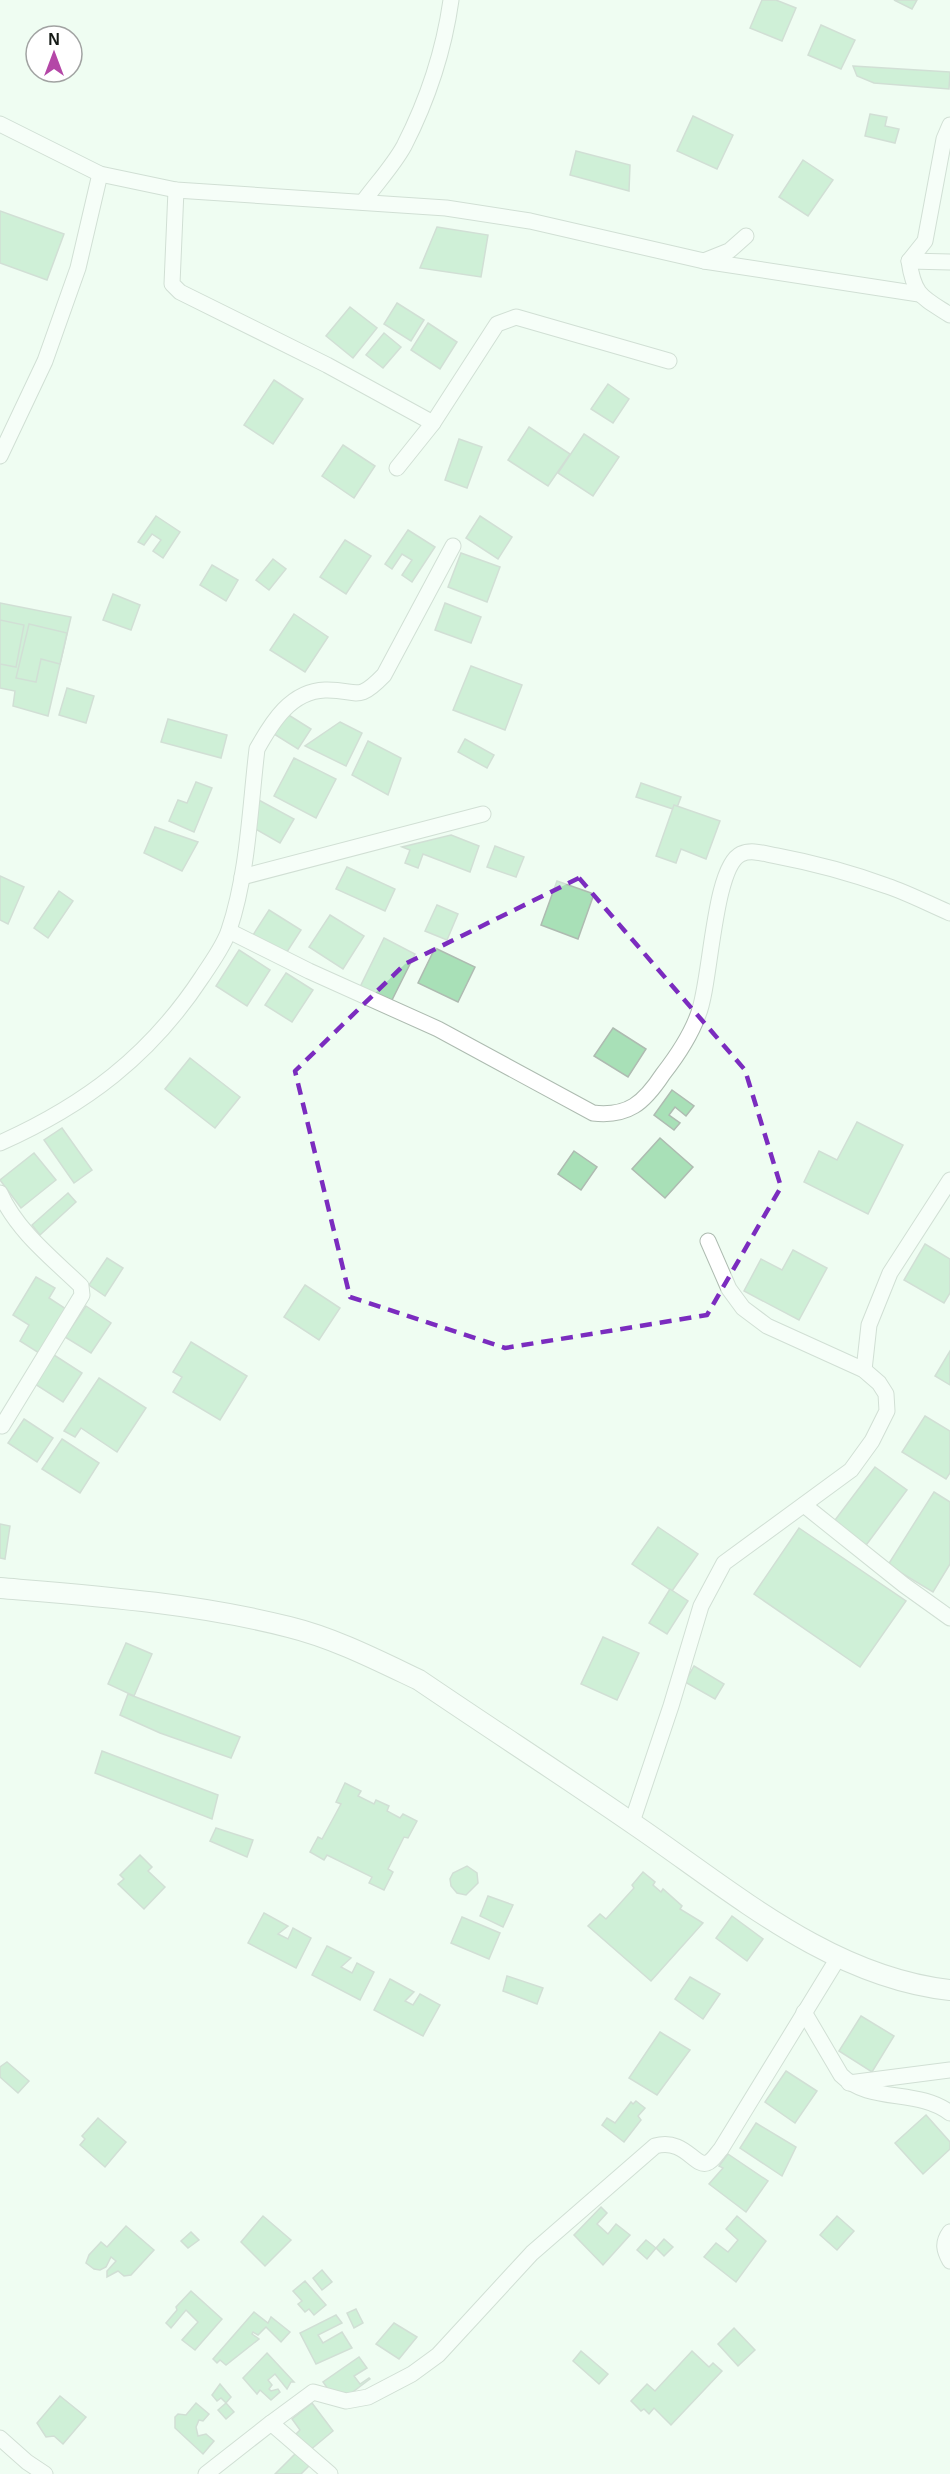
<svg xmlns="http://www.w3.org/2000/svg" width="950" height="2474" font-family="Arial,sans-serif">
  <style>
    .building { fill: #a8e0b7; stroke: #aebbb1; stroke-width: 1.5 }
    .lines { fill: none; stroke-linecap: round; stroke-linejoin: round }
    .minor-casing { stroke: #adbbb0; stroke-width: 17 }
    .tertiary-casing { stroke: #adbbb0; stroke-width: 22 }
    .minor { stroke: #fff; stroke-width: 15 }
    .tertiary { stroke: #fff; stroke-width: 20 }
    .marked { fill: none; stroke: #7b2cbf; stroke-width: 4.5; stroke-dasharray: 12 8; stroke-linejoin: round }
  </style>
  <rect width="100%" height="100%" fill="#effdf2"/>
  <g class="building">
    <path d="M 762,0 L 776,0 L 796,8 L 782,41 L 750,28 Z"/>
    <path d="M 894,0 L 917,0 L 912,9 Z"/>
    <path d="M 821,25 L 855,40 L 841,69 L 808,55 Z"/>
    <path d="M 853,66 L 950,72 L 949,89 L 874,83 L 857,76 Z"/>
    <path d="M 870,114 L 887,117 L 885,126 L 899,129 L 895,143 L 865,136 Z"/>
    <path d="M 693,116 L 733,135 L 717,169 L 677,151 Z"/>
    <path d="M 576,151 L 630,165 L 629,191 L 570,175 Z"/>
    <path d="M 803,160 L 833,180 L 808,216 L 779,197 Z"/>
    <path d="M 0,211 L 64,234 L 47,280 L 0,263 Z"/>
    <path d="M 437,227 L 488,235 L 481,277 L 420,268 Z"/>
    <path d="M 397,303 L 424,320 L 411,341 L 384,324 Z"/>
    <path d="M 350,307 L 377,328 L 353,358 L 326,336 Z"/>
    <path d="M 428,323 L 457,342 L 440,369 L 411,350 Z"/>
    <path d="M 384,333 L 401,347 L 383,368 L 366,355 Z"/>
    <path d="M 274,380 L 303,399 L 273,444 L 244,425 Z"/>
    <path d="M 608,384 L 629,399 L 613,423 L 591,409 Z"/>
    <path d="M 529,427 L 570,454 L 548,486 L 508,460 Z"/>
    <path d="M 584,434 L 619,457 L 593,496 L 558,473 Z"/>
    <path d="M 459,439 L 482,447 L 467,488 L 445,480 Z"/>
    <path d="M 343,445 L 375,466 L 354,498 L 322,476 Z"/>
    <path d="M 156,516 L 180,532 L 163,558 L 153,551 L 161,540 L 152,534 L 144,545 L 138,542 Z"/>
    <path d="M 480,516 L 512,537 L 498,559 L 466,538 Z"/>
    <path d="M 408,530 L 435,547 L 412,582 L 402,575 L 412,560 L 402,554 L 392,569 L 385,564 Z"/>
    <path d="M 345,540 L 371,556 L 346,594 L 320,577 Z"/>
    <path d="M 461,553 L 500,567 L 487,602 L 448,587 Z"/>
    <path d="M 273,559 L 286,569 L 269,590 L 256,580 Z"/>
    <path d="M 212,565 L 238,580 L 226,601 L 200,585 Z"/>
    <path d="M 113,594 L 140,605 L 131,630 L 103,620 Z"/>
    <path d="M 0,603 L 71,617 L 48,716 L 13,706 L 15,691 L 0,688 Z"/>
    <path d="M 445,603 L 481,617 L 471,643 L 435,630 Z"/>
    <path d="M 294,614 L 328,637 L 305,672 L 270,650 Z"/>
    <path d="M 0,620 L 24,625 L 16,667 L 0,664 Z"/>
    <path d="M 29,624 L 67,633 L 60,664 L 41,659 L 36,682 L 16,678 Z"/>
    <path d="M 471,666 L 522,685 L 505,730 L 453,710 Z"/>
    <path d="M 67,688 L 94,696 L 86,723 L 59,715 Z"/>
    <path d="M 287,714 L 311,729 L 298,749 L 274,734 Z"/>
    <path d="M 168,719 L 227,735 L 221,758 L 161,742 Z"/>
    <path d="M 340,722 L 362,733 L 346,766 L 305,746 Z"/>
    <path d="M 465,739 L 494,755 L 487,768 L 458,752 Z"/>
    <path d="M 368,741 L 401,758 L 388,795 L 352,775 Z"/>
    <path d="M 294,758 L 336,779 L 316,818 L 274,796 Z"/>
    <path d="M 196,782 L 212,788 L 194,832 L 169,821 L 178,800 L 187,803 Z"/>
    <path d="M 641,783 L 681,797 L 676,810 L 636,797 Z"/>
    <path d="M 255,798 L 294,819 L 280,843 L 252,827 Z"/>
    <path d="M 674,805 L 720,821 L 706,859 L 681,849 L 676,863 L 656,856 Z"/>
    <path d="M 155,827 L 198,842 L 182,871 L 144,853 Z"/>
    <path d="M 451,835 L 479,846 L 470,872 L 423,854 L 418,868 L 405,863 L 410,850 L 402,847 Z"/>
    <path d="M 495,846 L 524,857 L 516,877 L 487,867 Z"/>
    <path d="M 347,867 L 395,889 L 385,911 L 336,889 Z"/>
    <path d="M 0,876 L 24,887 L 8,924 L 0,920 Z"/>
    <path d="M 557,881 L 594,894 L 578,939 L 541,925 Z"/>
    <path d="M 59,891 L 73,901 L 48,938 L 34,928 Z"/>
    <path d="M 437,905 L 458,914 L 447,940 L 425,931 Z"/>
    <path d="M 269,910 L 301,930 L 285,955 L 253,935 Z"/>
    <path d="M 330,915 L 364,936 L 343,969 L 309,947 Z"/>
    <path d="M 384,938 L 415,954 L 391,1002 L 360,987 Z"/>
    <path d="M 435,948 L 475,967 L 458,1002 L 418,983 Z"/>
    <path d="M 239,950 L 270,970 L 247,1006 L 216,986 Z"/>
    <path d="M 286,973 L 313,990 L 292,1022 L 265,1005 Z"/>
    <path d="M 613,1028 L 646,1049 L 628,1077 L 594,1056 Z"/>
    <path d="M 190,1058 L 240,1097 L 215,1128 L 165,1089 Z"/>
    <path d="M 672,1090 L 694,1106 L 686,1116 L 675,1107 L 669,1115 L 680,1123 L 674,1130 L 654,1115 Z"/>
    <path d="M 857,1122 L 903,1145 L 868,1214 L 804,1182 L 819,1151 L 837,1160 Z"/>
    <path d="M 62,1128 L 92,1170 L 74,1183 L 44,1140 Z"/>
    <path d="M 660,1138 L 693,1167 L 665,1198 L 632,1169 Z"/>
    <path d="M 574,1151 L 597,1167 L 581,1190 L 558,1174 Z"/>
    <path d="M 34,1153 L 56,1180 L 21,1208 L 0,1180 Z"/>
    <path d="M 68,1193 L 76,1202 L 40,1235 L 32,1225 Z"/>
    <path d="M 925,1244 L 950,1259 L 950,1293 L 944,1303 L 904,1280 Z"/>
    <path d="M 793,1250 L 827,1268 L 799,1320 L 744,1291 L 761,1259 L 782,1270 Z"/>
    <path d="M 107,1258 L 123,1268 L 105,1296 L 89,1285 Z"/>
    <path d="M 36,1277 L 55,1288 L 49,1298 L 66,1309 L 39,1353 L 20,1341 L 29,1325 L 13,1315 Z"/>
    <path d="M 305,1285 L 340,1308 L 319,1340 L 284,1317 Z"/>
    <path d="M 86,1306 L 111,1323 L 91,1353 L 65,1337 Z"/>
    <path d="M 191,1342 L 247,1376 L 220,1420 L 173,1392 L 182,1377 L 173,1372 Z"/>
    <path d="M 950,1351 L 950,1385 L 935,1376 Z"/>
    <path d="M 54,1355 L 82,1373 L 63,1402 L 35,1384 Z"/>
    <path d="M 99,1378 L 146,1408 L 117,1452 L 81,1428 L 75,1437 L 64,1431 Z"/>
    <path d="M 925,1416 L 950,1431 L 950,1473 L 946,1479 L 902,1452 Z"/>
    <path d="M 24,1419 L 53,1438 L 37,1462 L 8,1443 Z"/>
    <path d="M 62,1439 L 99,1463 L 80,1493 L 42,1469 Z"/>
    <path d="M 875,1467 L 907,1490 L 864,1548 L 832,1524 Z"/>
    <path d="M 934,1492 L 950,1502 L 950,1564 L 933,1592 L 888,1565 Z"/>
    <path d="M 0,1524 L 10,1526 L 5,1559 L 0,1558 Z"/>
    <path d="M 658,1527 L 698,1554 L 672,1591 L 632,1564 Z"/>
    <path d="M 799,1528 L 906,1601 L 860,1667 L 754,1594 Z"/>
    <path d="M 670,1589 L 688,1601 L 667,1634 L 649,1623 Z"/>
    <path d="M 603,1637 L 639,1653 L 617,1700 L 581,1684 Z"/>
    <path d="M 126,1643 L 152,1654 L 134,1696 L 108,1684 Z"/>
    <path d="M 694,1666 L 724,1684 L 715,1699 L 685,1682 Z"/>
    <path d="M 128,1694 L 240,1737 L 231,1758 L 160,1733 L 120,1715 Z"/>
    <path d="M 102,1751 L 218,1795 L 212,1819 L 95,1773 Z"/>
    <path d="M 345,1783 L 361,1791 L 358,1796 L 374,1804 L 376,1800 L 389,1806 L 387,1811 L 400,1818 L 403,1814 L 417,1821 L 408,1838 L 404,1837 L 388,1869 L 393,1872 L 384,1890 L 369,1883 L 372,1877 L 327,1855 L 324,1860 L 310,1852 L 318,1837 L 322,1839 L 341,1804 L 336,1802 Z"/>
    <path d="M 216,1828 L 253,1840 L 247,1857 L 210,1841 Z"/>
    <path d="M 140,1855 L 152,1867 L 148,1871 L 165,1887 L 144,1909 L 118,1884 L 124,1879 L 120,1875 Z"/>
    <path d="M 467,1866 L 477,1873 L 478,1883 L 466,1895 L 457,1893 L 451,1886 L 450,1879 L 453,1873 Z"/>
    <path d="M 643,1872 L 655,1882 L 653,1885 L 661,1892 L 663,1889 L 682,1906 L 680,1909 L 703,1923 L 651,1981 L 588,1926 L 600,1914 L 606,1919 L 634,1888 L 632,1885 Z"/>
    <path d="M 488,1896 L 513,1905 L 503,1927 L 480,1916 Z"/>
    <path d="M 264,1913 L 288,1926 L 278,1934 L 288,1939 L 293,1928 L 311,1938 L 296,1968 L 248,1943 Z"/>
    <path d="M 732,1916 L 763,1939 L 747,1961 L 716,1938 Z"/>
    <path d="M 462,1917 L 500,1933 L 489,1959 L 451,1943 Z"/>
    <path d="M 327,1946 L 351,1958 L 341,1967 L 352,1973 L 357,1963 L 374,1972 L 360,2000 L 312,1975 Z"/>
    <path d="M 507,1976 L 543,1988 L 537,2004 L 503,1991 Z"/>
    <path d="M 690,1977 L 720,1994 L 703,2019 L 675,1999 Z"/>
    <path d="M 390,1979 L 414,1992 L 405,2001 L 413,2005 L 420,1994 L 440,2005 L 423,2036 L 374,2010 Z"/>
    <path d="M 861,2016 L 894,2036 L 872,2072 L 839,2051 Z"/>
    <path d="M 660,2032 L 690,2050 L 657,2095 L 629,2078 Z"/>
    <path d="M 7,2062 L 29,2081 L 18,2093 L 0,2077 L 0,2067 Z"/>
    <path d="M 786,2071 L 817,2091 L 795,2123 L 765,2102 Z"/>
    <path d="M 636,2101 L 645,2108 L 638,2116 L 641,2120 L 624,2142 L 602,2125 L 607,2118 L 615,2123 L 631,2102 L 633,2104 Z"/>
    <path d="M 926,2115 L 950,2142 L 950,2149 L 923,2174 L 895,2143 Z"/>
    <path d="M 98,2118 L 126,2142 L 105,2167 L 80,2145 L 85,2139 L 82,2136 Z"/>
    <path d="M 756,2123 L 796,2147 L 782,2176 L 740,2148 Z"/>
    <path d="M 728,2154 L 768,2181 L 746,2212 L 709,2184 L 723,2168 L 719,2166 Z"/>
    <path d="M 601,2207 L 607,2213 L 597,2224 L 608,2234 L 616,2224 L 630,2235 L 603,2265 L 574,2235 Z"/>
    <path d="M 263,2216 L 291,2240 L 265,2266 L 241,2242 Z"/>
    <path d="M 737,2216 L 766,2241 L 736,2282 L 704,2257 L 716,2243 L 728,2252 L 738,2240 L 726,2229 Z"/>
    <path d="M 837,2216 L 854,2231 L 837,2250 L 820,2235 Z"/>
    <path d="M 126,2226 L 154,2250 L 131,2275 L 124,2276 L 118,2271 L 107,2277 L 107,2271 L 116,2261 L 111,2257 L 106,2267 L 100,2270 L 94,2269 L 86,2263 L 89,2255 L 101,2242 L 107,2247 Z"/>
    <path d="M 191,2232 L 199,2240 L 188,2248 L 181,2241 Z"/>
    <path d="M 664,2239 L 673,2247 L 664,2256 L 656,2248 Z"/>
    <path d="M 646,2240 L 656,2248 L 647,2259 L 637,2250 Z"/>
    <path d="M 322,2270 L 332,2282 L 322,2290 L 313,2278 Z"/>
    <path d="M 305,2281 L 326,2305 L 314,2315 L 309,2309 L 305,2312 L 298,2304 L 302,2301 L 293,2291 Z"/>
    <path d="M 191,2291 L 222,2319 L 195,2350 L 182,2340 L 198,2322 L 186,2310 L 171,2328 L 166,2323 L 177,2310 L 176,2307 Z"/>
    <path d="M 356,2309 L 363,2323 L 354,2328 L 347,2313 Z"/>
    <path d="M 254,2312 L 268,2323 L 271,2317 L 290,2332 L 281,2342 L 266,2327 L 258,2335 L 253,2332 L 252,2334 L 259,2339 L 226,2365 L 220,2360 L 217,2363 L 213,2359 Z"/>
    <path d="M 336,2315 L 342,2323 L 318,2335 L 323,2343 L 342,2332 L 352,2348 L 316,2364 L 300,2333 Z"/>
    <path d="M 394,2323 L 417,2337 L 399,2359 L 376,2344 Z"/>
    <path d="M 734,2328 L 755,2350 L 738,2366 L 718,2344 Z"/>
    <path d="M 581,2351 L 608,2374 L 599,2384 L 573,2361 Z"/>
    <path d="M 692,2351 L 709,2367 L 713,2363 L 722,2371 L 671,2425 L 654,2408 L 649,2414 L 644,2409 L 641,2411 L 631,2401 L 647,2384 L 655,2391 Z"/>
    <path d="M 267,2353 L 294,2382 L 291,2382 L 287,2389 L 275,2374 L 268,2380 L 272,2385 L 269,2389 L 271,2391 L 278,2389 L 280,2392 L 271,2400 L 260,2390 L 257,2394 L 243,2378 Z"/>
    <path d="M 359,2357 L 367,2368 L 354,2376 L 360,2384 L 369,2378 L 370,2379 L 350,2394 L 330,2392 L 323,2382 Z"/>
    <path d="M 220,2384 L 231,2397 L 226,2403 L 221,2398 L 217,2401 L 212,2395 Z"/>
    <path d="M 60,2396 L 86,2417 L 63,2444 L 54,2436 L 46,2437 L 37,2423 Z"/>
    <path d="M 196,2403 L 209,2414 L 203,2421 L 199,2420 L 196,2427 L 198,2436 L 206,2434 L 214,2441 L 203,2454 L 175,2428 L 175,2417 L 178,2414 L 186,2415 Z"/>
    <path d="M 226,2403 L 234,2412 L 226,2419 L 218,2410 Z"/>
    <path d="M 312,2403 L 333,2431 L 309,2451 L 296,2434 L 300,2430 L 292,2419 Z"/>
    <path d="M 296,2453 L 309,2466 L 301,2474 L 275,2474 Z"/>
  </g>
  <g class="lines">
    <defs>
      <g id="minor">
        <path d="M 0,124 L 100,174 L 176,190 L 446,208 L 530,221 L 704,261 L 729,251 L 746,236"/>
        <path d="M 950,125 L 944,139 L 925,241 L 909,261 C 914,296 922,297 950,315"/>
        <path d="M 176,190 L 172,284 L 180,292 L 327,365 L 433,423"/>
        <path d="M 363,202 C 376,184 393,166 404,146 C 427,101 444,50 451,0"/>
        <path d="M 704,261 L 919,294"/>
        <path d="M 909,261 L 950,262"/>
        <path d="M 0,456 L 45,361 L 78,268 L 100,174"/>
        <path d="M 397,468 L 433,423 L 497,324 L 516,317 L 669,361"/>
        <path d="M 242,877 L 483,814"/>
        <path d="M 229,931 L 309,971 L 438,1029 L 593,1113 C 628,1117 644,1103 663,1074 C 677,1056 690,1037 698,1015 C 711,985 713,867 741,854 C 752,849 765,854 777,856 C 814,863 851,873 887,886 C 908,893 929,904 950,913"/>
        <path d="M 0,1143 C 85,1105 150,1056 202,977 C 211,963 224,946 229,930 C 248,874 250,807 257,749 C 272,722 291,691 325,690 C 358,689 356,704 384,675 L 453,546"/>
        <path d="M 0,1193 C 17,1231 52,1258 81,1286 L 82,1295 L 2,1426"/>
        <path d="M 864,1370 L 869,1325 L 890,1273 L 950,1180"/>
        <path d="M 804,1505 L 904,1585 L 950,1618"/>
        <path d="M 632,1822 L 671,1706 L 701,1606 L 724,1563 L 851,1470 L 872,1441 L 887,1411 L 886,1394 L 879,1383 L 864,1370 L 767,1326 L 743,1308 L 729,1289 L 708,1241"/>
        <path d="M 804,2012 L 841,2075 C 870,2104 918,2088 950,2113"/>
        <path d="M 849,2083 L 950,2070"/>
        <path d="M 950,2232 C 942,2243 944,2250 950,2261"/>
        <path d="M 271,2423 L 313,2392 L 346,2401 L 368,2397 L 412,2374 L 438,2355 L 532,2253 L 655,2146 C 685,2138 694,2167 707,2163 C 713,2161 717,2153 721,2149 L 838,1958"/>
        <path d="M 0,2438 L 27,2462 L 45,2474"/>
        <path d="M 206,2474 L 271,2423 L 330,2474"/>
      </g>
      <path id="tertiary" d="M 0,1588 C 96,1596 195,1603 289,1627 C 334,1638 377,1660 419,1680 C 491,1729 564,1776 635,1825 C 732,1891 830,1977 950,1990"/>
    </defs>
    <use href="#minor" class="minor-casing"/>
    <use href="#tertiary" class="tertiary-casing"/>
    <use href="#minor" class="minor"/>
    <use href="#tertiary" class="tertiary"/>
  </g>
  <path d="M0 0H950V2474H0ZM 579,878 L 745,1070 L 781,1187 L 707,1315 L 505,1348 L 350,1297 L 295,1071 L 405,964 Z" fill="#effdf2" fill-opacity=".55" fill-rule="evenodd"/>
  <path class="marked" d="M 579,878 L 745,1070 L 781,1187 L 707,1315 L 505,1348 L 350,1297 L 295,1071 L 405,964 Z"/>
  <g transform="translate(54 54)"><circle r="28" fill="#ffffff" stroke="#a1a3a2" stroke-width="1.5"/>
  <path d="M0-4.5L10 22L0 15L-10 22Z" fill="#b447a7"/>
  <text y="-9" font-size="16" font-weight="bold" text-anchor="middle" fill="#151a16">N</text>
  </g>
</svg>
